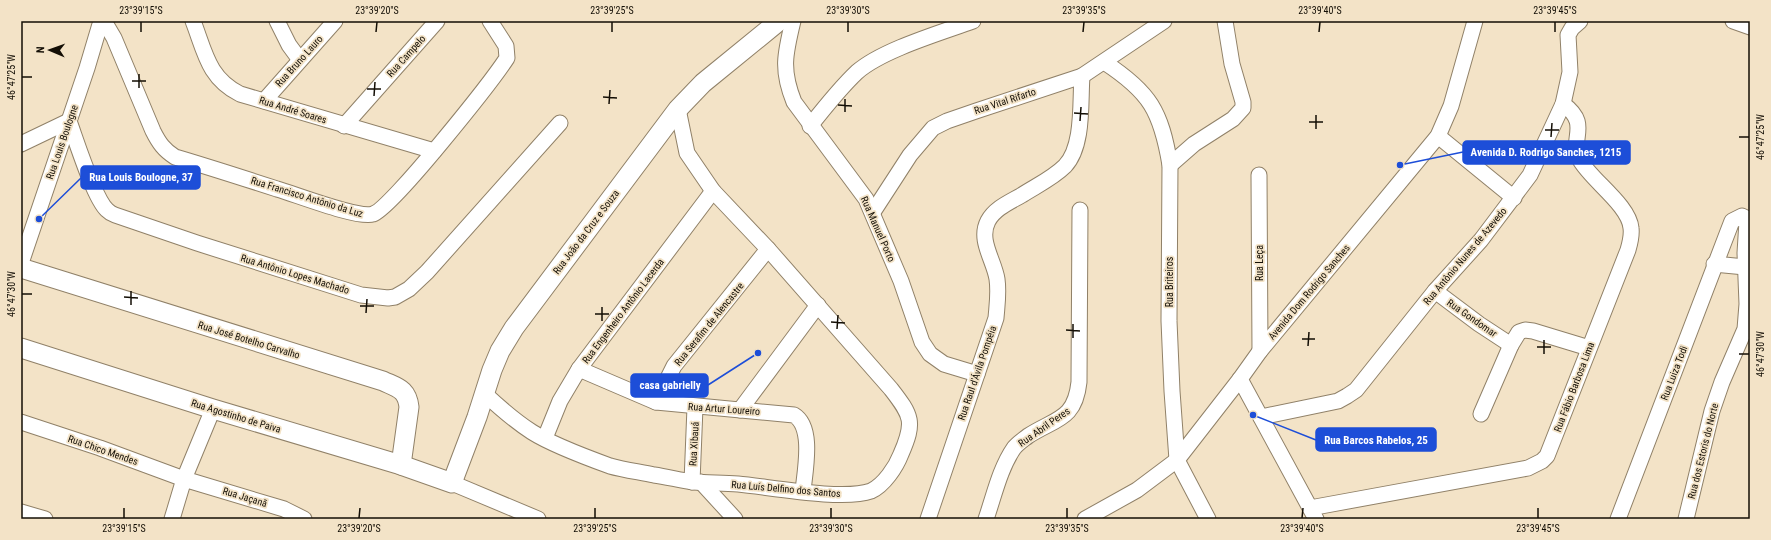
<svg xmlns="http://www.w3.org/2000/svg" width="1771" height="540" font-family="'Roboto Condensed',sans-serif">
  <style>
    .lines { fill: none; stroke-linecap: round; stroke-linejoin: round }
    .minor-casing { stroke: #908168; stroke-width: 17 }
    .major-casing { stroke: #908168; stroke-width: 21 }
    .minor { stroke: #fff; stroke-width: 15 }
    .major { stroke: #fff; stroke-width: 19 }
    .ticks { fill: none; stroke: #130e05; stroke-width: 1.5 }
    .labels { text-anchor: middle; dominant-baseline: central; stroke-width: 3.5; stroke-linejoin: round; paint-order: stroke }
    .street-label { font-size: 10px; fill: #130e05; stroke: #f3e3c7 }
    .leader { fill: none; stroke: #1d4ed8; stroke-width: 1.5 }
    .callout-dot { fill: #1d4ed8; stroke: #f3e3c7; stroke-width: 1.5 }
    .callout { fill: #1d4ed8; stroke: #1d4ed8; stroke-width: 1.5 }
    .callout-label { font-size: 11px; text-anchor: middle; font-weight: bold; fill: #fff }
    .neatline { fill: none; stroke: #130e05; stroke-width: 1.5 }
    .ticks-label { font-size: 10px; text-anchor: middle; fill: #130e05 }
  </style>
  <rect width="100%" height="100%" fill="#f3e3c7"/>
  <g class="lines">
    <defs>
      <g id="minor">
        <path d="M 104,21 L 114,38 L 153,131 C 159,143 164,150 175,157 C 209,167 243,178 277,189 C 295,194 358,219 373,214 C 391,209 492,81 507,58 L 506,46 L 490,21"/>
        <path d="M 193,21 C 205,52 208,78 240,94 L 434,151"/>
        <path d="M 277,21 L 289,45 L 300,60"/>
        <path d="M 793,21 C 785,54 781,70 794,102 L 866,199 L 901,281 L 922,342 L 930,354 L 944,364 L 977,374"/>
        <path d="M 1733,21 L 1750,27"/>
        <path d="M 1104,62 C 1150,92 1161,111 1170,165 L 1169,321 L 1172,391 L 1177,460 L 1208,519"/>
        <path d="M 264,101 L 335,21"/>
        <path d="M 344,126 L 437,21"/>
        <path d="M 810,126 C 825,107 840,88 857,72 C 882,50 940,33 973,21"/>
        <path d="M 1438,136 L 1514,198"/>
        <path d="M 21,144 L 69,121 C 76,140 94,198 107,210 C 109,212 112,214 115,215 L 197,243 L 361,295 L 388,298 L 395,297 L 409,289 L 427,272 L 560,123"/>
        <path d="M 1170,165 L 1194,144 L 1233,119 L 1243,108 L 1243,102 L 1232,64 L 1225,21"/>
        <path d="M 1259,175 L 1260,351"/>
        <path d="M 873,212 L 910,155 L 933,128 L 947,121 L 976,111 L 1082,76 L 1164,21"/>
        <path d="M 21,263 L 87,68 L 101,21"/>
        <path d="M 1714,264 L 1745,267"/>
        <path d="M 1435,291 L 1479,324 L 1511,345 L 1519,332 L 1525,330 L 1533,331 L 1589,348"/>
        <path d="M 579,369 L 656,402 L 794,415 C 814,427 805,470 803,491"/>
        <path d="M 1240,379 L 1316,519"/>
        <path d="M 485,394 C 500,408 515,421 532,432 C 551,444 588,458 610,466 C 624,470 640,472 654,475 C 667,477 680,480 693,482 C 708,483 723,483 738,484 C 770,487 843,501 871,491 C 884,485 896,467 901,454 C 915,422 912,416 891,389 L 768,249 L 713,191 L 687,153 L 678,109"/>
        <path d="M 656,402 L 674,366 L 768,249"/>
        <path d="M 740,410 L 818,305"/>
        <path d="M 1481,414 L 1511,345"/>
        <path d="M 1261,417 L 1338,401 L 1347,396 L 1356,390 L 1435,291 L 1481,240 L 1530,175 L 1563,104 L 1570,72 L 1568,35 L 1572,28 L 1580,21"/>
        <path d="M 21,422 L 100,448 L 184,479 L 284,509 L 304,519"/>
        <path d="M 545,438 L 560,401 L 579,369 L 713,191"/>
        <path d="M 692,482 L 695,407"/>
        <path d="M 701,482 L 735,519"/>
        <path d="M 452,483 L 538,519"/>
        <path d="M 1310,508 L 1528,468 L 1542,461 L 1547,456 L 1628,250 C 1630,243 1632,235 1631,228 C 1629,205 1591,180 1580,160 C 1568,139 1592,125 1563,104"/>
        <path d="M 21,512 L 45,519"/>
        <path d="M 172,519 L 184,479 L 213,409"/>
        <path d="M 928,519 L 996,318 C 997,305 999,293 997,279 C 994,260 978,240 988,221 C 995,208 1010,202 1022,195 C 1036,186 1053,178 1065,166 C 1084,146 1080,102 1082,76"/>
        <path d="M 986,519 C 994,496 1000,468 1014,448 C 1018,443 1023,440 1028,436 C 1056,418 1075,420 1079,382 L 1080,210"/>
        <path d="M 1085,519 L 1137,490 L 1177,460 L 1240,379 L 1260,351 L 1438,136 L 1451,106 L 1475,21"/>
        <path d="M 1618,519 L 1727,234 L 1732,221 L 1742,216 L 1746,218 L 1747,221 L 1745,253 L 1747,304 L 1745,329 L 1722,382 L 1712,411 L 1686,519"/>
      </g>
      <g id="major">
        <path d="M 21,268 L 383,381 C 398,388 407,389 409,407 L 401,465"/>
        <path d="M 21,348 L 213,409 L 401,465 L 452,483 L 477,417 L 492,370 L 500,351 L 514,328 L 678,109 L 703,83 L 779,21"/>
      </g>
    </defs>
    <use href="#minor" class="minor-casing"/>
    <use href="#major" class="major-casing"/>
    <use href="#minor" class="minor"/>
    <use href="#major" class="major"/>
  </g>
  <path class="ticks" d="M 141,32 L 141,22M 376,32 L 377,22M 612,32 L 612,22M 848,32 L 848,22M 1083,32 L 1084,22M 1319,32 L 1320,22M 1555,32 L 1555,22M 22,77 L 32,77M 132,81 L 146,81M 139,88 L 139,74M 367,89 L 381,89M 374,96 L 375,82M 603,97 L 617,98M 609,104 L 610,90M 838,105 L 852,106M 845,112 L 845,99M 1074,113 L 1088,114M 1080,121 L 1081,107M 1309,122 L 1323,122M 1316,129 L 1316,115M 1545,130 L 1559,130M 1551,137 L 1552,123M 1739,137 L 1749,137M 22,294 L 32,294M 124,297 L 138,298M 131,305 L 131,291M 360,306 L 374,306M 366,313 L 367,299M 595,314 L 609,314M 602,321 L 602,307M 831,322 L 845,323M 837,329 L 838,315M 1066,330 L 1080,331M 1073,338 L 1073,324M 1302,339 L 1315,339M 1308,346 L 1309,332M 1537,347 L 1551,347M 1544,354 L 1544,340M 1739,354 L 1749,354M 124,518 L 124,508M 359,518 L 360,508M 595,518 L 595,508M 831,518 L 831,508M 1067,518 L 1067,508M 1302,518 L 1303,508M 1538,518 L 1538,508"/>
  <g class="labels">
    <g class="street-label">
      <text transform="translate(406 56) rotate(-48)">Rua Campelo</text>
      <text transform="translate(299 61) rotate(-48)">Rua Bruno Lauro</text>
      <text transform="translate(1005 101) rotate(-18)">Rua Vital Rifarto</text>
      <text transform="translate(293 110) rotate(17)">Rua André Soares</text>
      <text transform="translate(62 142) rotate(-71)">Rua Louis Boulogne</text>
      <text transform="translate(307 197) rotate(17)">Rua Francisco Antônio da Luz</text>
      <text transform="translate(878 229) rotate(66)">Rua Manuel Porto</text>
      <text transform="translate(586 232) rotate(-53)">Rua João da Cruz e Souza</text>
      <text transform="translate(1465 256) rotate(-50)">Rua Antônio Nunes de Azevedo</text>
      <text transform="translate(1259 263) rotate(-90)">Rua Leça</text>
      <text transform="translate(295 274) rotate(17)">Rua Antônio Lopes Machado</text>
      <text transform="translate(1169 282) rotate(-90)">Rua Briteiros</text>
      <text transform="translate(1309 292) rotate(-50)">Avenida Dom Rodrigo Sanches</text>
      <text transform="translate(623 311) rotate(-53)">Rua Engenheiro Antônio Lacerda</text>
      <text transform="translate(1472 318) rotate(35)">Rua Gondomar</text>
      <text transform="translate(709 324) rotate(-51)">Rua Serafim de Alencastre</text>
      <text transform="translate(249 340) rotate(17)">Rua José Botelho Carvalho</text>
      <text transform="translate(977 373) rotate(-71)">Rua Raul d'Ávila Pompéia</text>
      <text transform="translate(1674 373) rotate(-69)">Rua Luiza Todi</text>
      <text transform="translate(1574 387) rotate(-69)">Rua Fábio Barbosa Lima</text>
      <text transform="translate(724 409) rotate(4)">Rua Artur Loureiro</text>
      <text transform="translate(236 416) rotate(17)">Rua Agostinho de Paiva</text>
      <text transform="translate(1044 427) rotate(-35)">Rua Abril Peres</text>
      <text transform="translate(694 444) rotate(-87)">Rua Xibauá</text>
      <text transform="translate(103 450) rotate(19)">Rua Chico Mendes</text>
      <text transform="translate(1703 451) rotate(-76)">Rua dos Estoris do Norte</text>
      <text transform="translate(786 489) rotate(5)">Rua Luís Delfino dos Santos</text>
      <text transform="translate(245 497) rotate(17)">Rua Jaçanã</text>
    </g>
  </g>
  <path class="leader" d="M1400 165L1463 152M39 219L81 178M758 353L708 385M1253 415L1316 440"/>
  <g class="callout-dot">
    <circle cx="1400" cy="165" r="4"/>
    <circle cx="39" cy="219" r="4"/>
    <circle cx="758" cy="353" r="4"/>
    <circle cx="1253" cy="415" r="4"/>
  </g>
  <g class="callout">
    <rect x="1463" y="141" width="167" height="23" rx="4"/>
    <rect x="81" y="166" width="119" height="23" rx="4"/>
    <rect x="631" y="374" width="77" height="23" rx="4"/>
    <rect x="1316" y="428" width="120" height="23" rx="4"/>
  </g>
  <g class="callout-label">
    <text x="1546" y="156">Avenida D. Rodrigo Sanches, 1215</text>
    <text x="141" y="181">Rua Louis Boulogne, 37</text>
    <text x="670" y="389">casa gabrielly</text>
    <text x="1376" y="444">Rua Barcos Rabelos, 25</text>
  </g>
  <rect width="1771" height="540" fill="none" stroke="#f3e3c7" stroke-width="44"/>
  <g transform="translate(50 50) rotate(272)" stroke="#f3e3c7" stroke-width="3" paint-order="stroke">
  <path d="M0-3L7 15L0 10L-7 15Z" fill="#130e05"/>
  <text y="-6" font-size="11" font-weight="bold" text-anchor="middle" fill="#130e05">N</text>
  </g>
  <rect x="22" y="22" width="1727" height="496" class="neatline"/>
  <g class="ticks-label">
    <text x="141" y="14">23°39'15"S</text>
    <text x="377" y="14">23°39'20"S</text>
    <text x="612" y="14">23°39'25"S</text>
    <text x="848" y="14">23°39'30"S</text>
    <text x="1084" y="14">23°39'35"S</text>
    <text x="1320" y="14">23°39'40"S</text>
    <text x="1555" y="14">23°39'45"S</text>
    <text transform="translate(11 77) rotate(-90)" y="4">46°47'25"W</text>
    <text transform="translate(1760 137) rotate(-90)" y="4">46°47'25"W</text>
    <text transform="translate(11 294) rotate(-90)" y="4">46°47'30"W</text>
    <text transform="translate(1760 354) rotate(-90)" y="4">46°47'30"W</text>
    <text x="124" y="532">23°39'15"S</text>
    <text x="359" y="532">23°39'20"S</text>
    <text x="595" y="532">23°39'25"S</text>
    <text x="831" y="532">23°39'30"S</text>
    <text x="1067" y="532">23°39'35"S</text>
    <text x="1302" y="532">23°39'40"S</text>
    <text x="1538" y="532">23°39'45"S</text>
  </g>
</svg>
